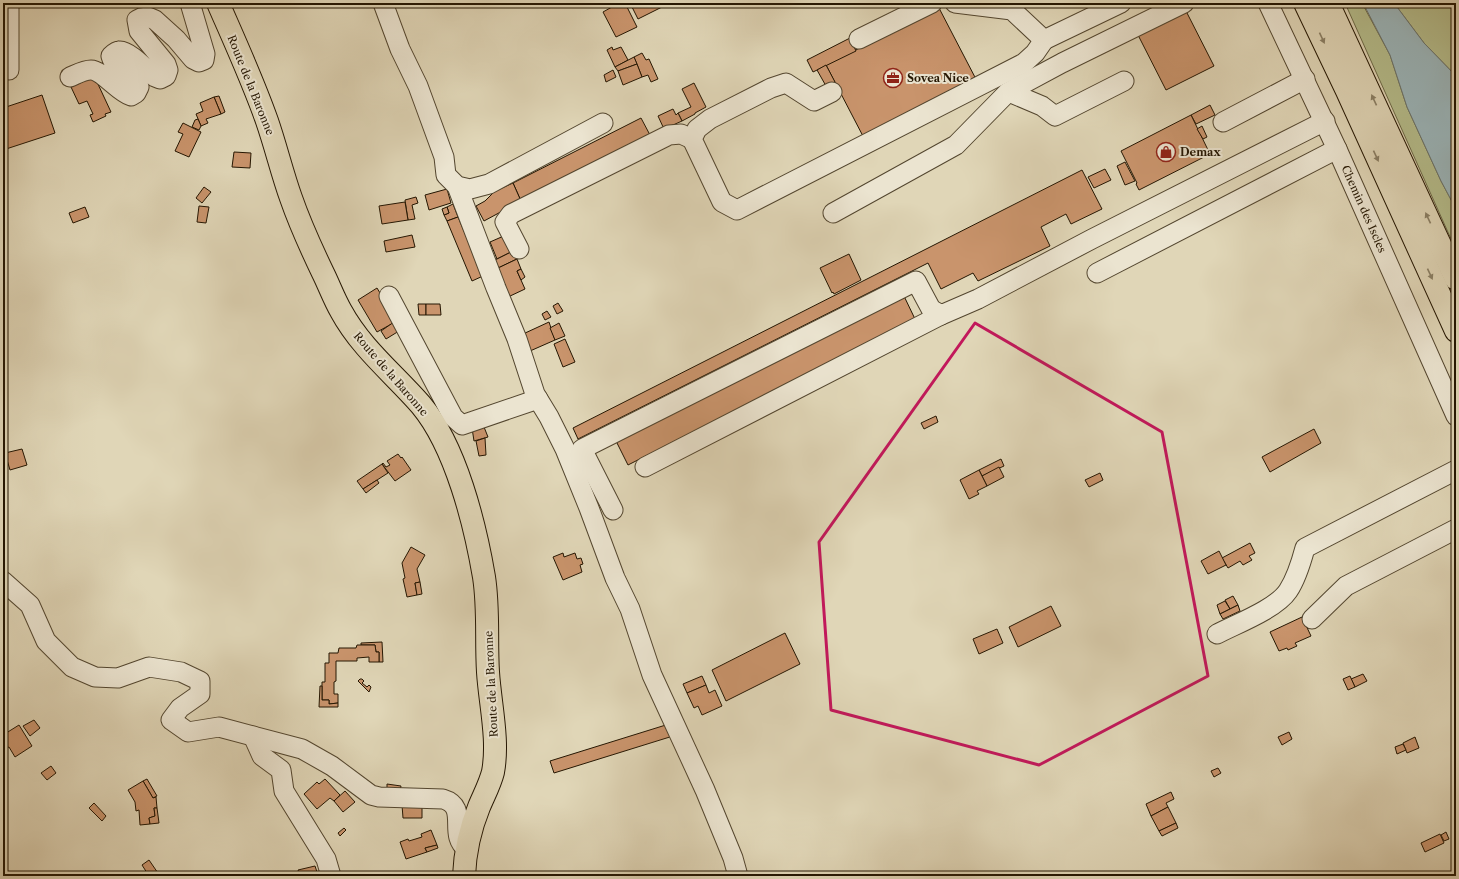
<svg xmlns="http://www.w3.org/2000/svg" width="1459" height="879" font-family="'Libre Caslon Text',serif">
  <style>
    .green { fill: #b5bd8c; stroke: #6c6a47 }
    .water { fill: #9bb6bb; stroke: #6b7671 }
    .building { fill: #c9946c; stroke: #241602 }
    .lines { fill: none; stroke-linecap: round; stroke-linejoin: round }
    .minor-casing { stroke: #53462f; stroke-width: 21 }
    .major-casing { stroke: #241602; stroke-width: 24 }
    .highway-casing { stroke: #241602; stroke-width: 24 }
    .minor { stroke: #ebe4d0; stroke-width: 19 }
    .major { stroke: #e0d6b7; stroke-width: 22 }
    .highway { stroke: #e0d6b7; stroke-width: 22 }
    .oneway { fill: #8b8066 }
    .marked { fill: none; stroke: #c2185b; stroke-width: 3; stroke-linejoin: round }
    .labels { text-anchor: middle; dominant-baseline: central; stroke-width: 4; stroke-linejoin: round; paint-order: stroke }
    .poi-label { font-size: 11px; font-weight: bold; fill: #241602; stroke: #ebe4d0; text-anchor: start }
    .street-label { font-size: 11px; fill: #241602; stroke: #ebe4d0 }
  </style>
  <rect width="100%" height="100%" fill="#e0d6b7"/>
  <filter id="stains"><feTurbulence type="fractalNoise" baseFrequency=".005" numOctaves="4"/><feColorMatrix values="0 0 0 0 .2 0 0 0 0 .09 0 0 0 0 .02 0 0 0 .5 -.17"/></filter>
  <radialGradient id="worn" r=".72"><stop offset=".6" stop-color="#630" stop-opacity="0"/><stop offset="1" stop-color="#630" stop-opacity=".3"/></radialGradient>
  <g class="green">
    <path d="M 1345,3 L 1362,3 L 1390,55 L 1407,107 L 1441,181 L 1456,209 L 1456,250 Z"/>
    <path d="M 1394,3 L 1456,3 L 1456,76 L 1424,43 Z"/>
  </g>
  <path class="water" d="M 1363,3 L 1394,3 L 1424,43 L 1456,76 L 1456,209 L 1441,181 L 1407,107 L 1390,55 Z"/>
  <g class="building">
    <path d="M 619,3 L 625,3 L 637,27 L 616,37 L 603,12 Z"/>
    <path d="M 630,3 L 668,3 L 668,4 L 638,19 Z"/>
    <path d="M 939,8 L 978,83 L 865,140 L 826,65 Z"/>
    <path d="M 1186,11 L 1214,66 L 1166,90 L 1138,35 Z"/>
    <path d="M 850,38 L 856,51 L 813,72 L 807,60 Z"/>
    <path d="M 612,47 L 613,50 L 621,47 L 628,60 L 615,67 L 607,50 Z"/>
    <path d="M 642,53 L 646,60 L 649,59 L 658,79 L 651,82 L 648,75 L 642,77 L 634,57 Z"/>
    <path d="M 634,57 L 637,64 L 618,71 L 615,67 Z"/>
    <path d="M 637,64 L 642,77 L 623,85 L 618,71 Z"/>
    <path d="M 826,65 L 835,82 L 826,86 L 817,70 Z"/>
    <path d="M 613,70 L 616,77 L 606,82 L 604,75 Z"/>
    <path d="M 93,77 L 96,83 L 97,82 L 111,112 L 105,114 L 106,116 L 93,122 L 90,115 L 93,114 L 87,101 L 79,104 L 71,87 Z"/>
    <path d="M 694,83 L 706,107 L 695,113 L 695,114 L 682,121 L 678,113 L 691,107 L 682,89 Z"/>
    <path d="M 42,95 L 55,133 L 3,150 L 3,108 Z"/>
    <path d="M 219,96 L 225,112 L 221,114 L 214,97 Z"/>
    <path d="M 214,97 L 221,114 L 206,119 L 208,123 L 201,126 L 196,114 L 203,111 L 200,103 Z"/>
    <path d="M 1210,105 L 1215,115 L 1196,124 L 1191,115 Z"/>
    <path d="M 673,109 L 676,115 L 678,113 L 682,121 L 664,129 L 658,116 Z"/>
    <path d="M 1191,115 L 1210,154 L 1139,190 L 1136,184 L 1137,183 L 1121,151 Z"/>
    <path d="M 641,118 L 650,135 L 521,201 L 513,183 Z"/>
    <path d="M 198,119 L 201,126 L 199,130 L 192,127 L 195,120 Z"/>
    <path d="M 183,123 L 201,132 L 189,157 L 175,151 L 183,134 L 178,132 Z"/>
    <path d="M 1202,126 L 1207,137 L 1203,139 L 1197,129 Z"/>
    <path d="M 234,152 L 251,153 L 250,168 L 232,167 Z"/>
    <path d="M 1125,162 L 1135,181 L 1125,185 L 1117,166 Z"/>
    <path d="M 1105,169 L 1111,180 L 1094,188 L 1088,177 Z"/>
    <path d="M 1082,170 L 1102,209 L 1071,224 L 1066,214 L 1041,227 L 1050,246 L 978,281 L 973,273 L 941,289 L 928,263 L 578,439 L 573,428 Z"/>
    <path d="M 513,183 L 521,201 L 484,221 L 476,206 L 485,201 L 495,191 Z"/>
    <path d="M 204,187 L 211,192 L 202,203 L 196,198 Z"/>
    <path d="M 447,189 L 451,203 L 429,210 L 425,195 Z"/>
    <path d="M 416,197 L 418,203 L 412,205 L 415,219 L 408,220 L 405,200 Z"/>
    <path d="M 405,202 L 408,220 L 382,224 L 379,206 Z"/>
    <path d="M 453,204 L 458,217 L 447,221 L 444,215 L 449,213 L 447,207 Z"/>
    <path d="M 199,206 L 209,207 L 206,223 L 197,222 Z"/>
    <path d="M 85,207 L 89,217 L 73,223 L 69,213 Z"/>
    <path d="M 447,207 L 449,213 L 444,215 L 442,209 Z"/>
    <path d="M 458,217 L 483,276 L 472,281 L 447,221 Z"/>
    <path d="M 412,235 L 415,247 L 386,252 L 384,241 Z"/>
    <path d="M 506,235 L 513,251 L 497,259 L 490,242 Z"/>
    <path d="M 513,251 L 517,259 L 496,269 L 493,261 Z"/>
    <path d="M 849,254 L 861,280 L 834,294 L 833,292 L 832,293 L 820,268 Z"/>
    <path d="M 517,259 L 521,269 L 517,271 L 525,289 L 508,297 L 496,269 Z"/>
    <path d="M 521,269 L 525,277 L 521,280 L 517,271 Z"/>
    <path d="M 377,288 L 397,321 L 377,332 L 358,300 Z"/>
    <path d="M 903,294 L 915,319 L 628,465 L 615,439 Z"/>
    <path d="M 558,303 L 563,311 L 557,314 L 553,306 Z"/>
    <path d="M 418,304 L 426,304 L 426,315 L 419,315 Z"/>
    <path d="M 426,304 L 440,304 L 441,315 L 426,315 Z"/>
    <path d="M 547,311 L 551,317 L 545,320 L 542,314 Z"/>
    <path d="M 394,322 L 399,331 L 386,339 L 381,331 Z"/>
    <path d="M 549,322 L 555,340 L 530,351 L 523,334 Z"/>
    <path d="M 559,323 L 565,336 L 555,340 L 550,328 Z"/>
    <path d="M 565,339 L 575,362 L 563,367 L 554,344 Z"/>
    <path d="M 936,416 L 938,422 L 924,429 L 921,423 Z"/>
    <path d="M 484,427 L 488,437 L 474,441 L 472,428 Z"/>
    <path d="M 1314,429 L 1321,443 L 1270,472 L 1262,457 Z"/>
    <path d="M 485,438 L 486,455 L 479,456 L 476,441 Z"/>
    <path d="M 22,449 L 27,465 L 10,470 L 5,453 Z"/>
    <path d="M 398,454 L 401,458 L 402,457 L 411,470 L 395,481 L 382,464 L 383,463 L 386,467 L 390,465 L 387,461 Z"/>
    <path d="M 1001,459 L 1004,466 L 982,476 L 979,470 Z"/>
    <path d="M 382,464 L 388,473 L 363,489 L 357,481 Z"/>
    <path d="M 999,467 L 1004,477 L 987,486 L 982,476 Z"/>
    <path d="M 979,470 L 987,486 L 977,491 L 979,494 L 969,499 L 960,480 Z"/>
    <path d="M 1100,473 L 1103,480 L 1089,487 L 1085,480 Z"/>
    <path d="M 377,480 L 379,483 L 366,493 L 363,489 Z"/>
    <path d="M 1250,543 L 1255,553 L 1249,556 L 1252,560 L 1243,565 L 1240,561 L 1228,568 L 1222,558 Z"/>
    <path d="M 411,547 L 425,555 L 417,569 L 420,582 L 415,583 L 417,595 L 407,597 L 403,579 L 405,578 L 402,563 Z"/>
    <path d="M 1219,551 L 1226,565 L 1208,574 L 1201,561 Z"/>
    <path d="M 563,553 L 564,557 L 575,553 L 577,559 L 581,558 L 583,564 L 580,565 L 582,572 L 563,580 L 553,557 Z"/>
    <path d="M 420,582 L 422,594 L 417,595 L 415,583 Z"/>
    <path d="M 1233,596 L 1238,605 L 1230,609 L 1225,600 Z"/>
    <path d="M 1225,601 L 1230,609 L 1220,614 L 1217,605 Z"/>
    <path d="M 1238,605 L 1240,611 L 1223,619 L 1220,614 Z"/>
    <path d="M 1051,606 L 1061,626 L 1018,647 L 1009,627 Z"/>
    <path d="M 1302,617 L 1311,636 L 1295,643 L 1297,646 L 1288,650 L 1287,648 L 1279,651 L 1270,632 Z"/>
    <path d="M 997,629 L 1003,643 L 979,654 L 973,639 Z"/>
    <path d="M 785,633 L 800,664 L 726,701 L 712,670 Z"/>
    <path d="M 382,642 L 383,662 L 379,662 L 379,652 L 376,652 L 375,645 L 361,645 L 361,643 Z"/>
    <path d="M 357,645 L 375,645 L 376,652 L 379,652 L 379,662 L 369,662 L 369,657 L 357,658 L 357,661 L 336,661 L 336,681 L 334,682 L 334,694 L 338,694 L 338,703 L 329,704 L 329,700 L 322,700 L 322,682 L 325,682 L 325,663 L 329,663 L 329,653 L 338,653 L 339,648 L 356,648 Z"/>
    <path d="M 1363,674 L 1367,681 L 1355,687 L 1351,679 Z"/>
    <path d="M 702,676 L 706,685 L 687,693 L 683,684 Z"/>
    <path d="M 1350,676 L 1355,687 L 1348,690 L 1343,679 Z"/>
    <path d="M 360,679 L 362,679 L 364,681 L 362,683 L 367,687 L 369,685 L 371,687 L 369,692 L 358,681 Z"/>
    <path d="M 706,685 L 709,693 L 715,690 L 722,706 L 702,715 L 698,706 L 694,708 L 687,693 Z"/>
    <path d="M 320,686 L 322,686 L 322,700 L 329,700 L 329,704 L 338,703 L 338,707 L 319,707 Z"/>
    <path d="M 34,720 L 40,728 L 30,736 L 23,726 Z"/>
    <path d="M 669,724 L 673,736 L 554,773 L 550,761 Z"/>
    <path d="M 19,725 L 32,746 L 15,757 L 9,747 L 6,748 L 3,743 L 3,735 Z"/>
    <path d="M 1289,732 L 1292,739 L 1282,745 L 1278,737 Z"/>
    <path d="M 1415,737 L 1419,748 L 1407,753 L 1403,743 Z"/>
    <path d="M 1403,744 L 1406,750 L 1397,754 L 1395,747 Z"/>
    <path d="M 51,766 L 56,773 L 47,780 L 41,773 Z"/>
    <path d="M 1218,768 L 1221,773 L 1214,777 L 1211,771 Z"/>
    <path d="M 147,779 L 157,796 L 153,798 L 143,781 Z"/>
    <path d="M 325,779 L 340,795 L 334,801 L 330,798 L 317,809 L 304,794 L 317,782 L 319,784 Z"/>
    <path d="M 143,781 L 153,798 L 156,797 L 157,808 L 154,808 L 155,816 L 149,818 L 150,824 L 140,825 L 139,810 L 136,811 L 135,802 L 128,790 Z"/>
    <path d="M 387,784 L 401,786 L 400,791 L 387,790 Z"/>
    <path d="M 345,791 L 355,802 L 343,812 L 334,801 Z"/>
    <path d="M 1171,792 L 1174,799 L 1166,803 L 1168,807 L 1151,816 L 1146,804 Z"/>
    <path d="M 94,803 L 106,816 L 102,821 L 89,808 Z"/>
    <path d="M 422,804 L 422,818 L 403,818 L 402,805 Z"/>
    <path d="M 1168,807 L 1176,823 L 1159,831 L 1151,816 Z"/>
    <path d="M 154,808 L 157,808 L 159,823 L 150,824 L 149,818 L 155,816 Z"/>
    <path d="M 1176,823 L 1178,828 L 1162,836 L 1159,831 Z"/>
    <path d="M 344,828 L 346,830 L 340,836 L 338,833 Z"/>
    <path d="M 431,830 L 437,845 L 425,848 L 427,852 L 406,859 L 400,842 L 408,839 L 409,841 L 422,837 L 421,834 Z"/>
    <path d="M 1446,832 L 1449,839 L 1444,841 L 1441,835 Z"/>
    <path d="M 1440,834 L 1444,843 L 1425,852 L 1421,843 Z"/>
    <path d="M 437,845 L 438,848 L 427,852 L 425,848 Z"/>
    <path d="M 149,860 L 160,876 L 149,876 L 142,865 Z"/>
    <path d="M 315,866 L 317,872 L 324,870 L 326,876 L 300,876 L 298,870 Z"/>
  </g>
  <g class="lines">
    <defs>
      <g id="minor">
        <path d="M 9,3 L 9,70"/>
        <path d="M 383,3 L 400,49 L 418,86 L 444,157 L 446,175 L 457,186 L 470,189 L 489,184 L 603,123"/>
        <path d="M 955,3 L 1012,10 L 1044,40 L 1121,3"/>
        <path d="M 1268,3 L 1337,149 L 1456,416"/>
        <path d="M 859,39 L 932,3"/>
        <path d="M 70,77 C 77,74 84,70 91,70 C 102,70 118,92 131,96 L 136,93 L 139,87 C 132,74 115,71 111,56 C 113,54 116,51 119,51 C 128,49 148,71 155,77 L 160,79 L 166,76 L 168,70 L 166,64 L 139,31 L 137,20 L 141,18 L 148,17 L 155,20 L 176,39 L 193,59 L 199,62 L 204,60 L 205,54 L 190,3"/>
        <path d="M 832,92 L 814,101 L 786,83 L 771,88 L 710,119 L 697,129 L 692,139 L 722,202 L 737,210 L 1024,63 L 1035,53 L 1044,40"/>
        <path d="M 1009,92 L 1042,106 L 1055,116 L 1124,81"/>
        <path d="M 1223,122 L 1305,79"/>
        <path d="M 457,186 L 496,288 L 517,339 L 535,394 L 549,417 L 565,449 L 589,508 L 615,578 L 630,609 L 652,675 L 705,790 L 733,858 L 738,876"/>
        <path d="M 833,213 L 956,145 L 1008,92 L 1062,63 L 1184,3"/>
        <path d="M 519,249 L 505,222 L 511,214 L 669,135 L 681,134 L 692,139"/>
        <path d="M 1097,273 L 1337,149"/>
        <path d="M 389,296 L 453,417 L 462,425 L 538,399"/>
        <path d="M 645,467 L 941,315"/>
        <path d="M 613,510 L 582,449 L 916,281 L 931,309 L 941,315 L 978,299 L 1092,239 L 1325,121"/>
        <path d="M 3,581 L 30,605 L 46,641 L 72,667 L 95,677 L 118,678 L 149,667 L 181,672 L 200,681 L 200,694 L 180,708 L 171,720 L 188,732 L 219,727 L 302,749 L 332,766 L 371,795 L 379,797 L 443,799 C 470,807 447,835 467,849"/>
        <path d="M 1312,619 L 1346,586 L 1456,529"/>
        <path d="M 1217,634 C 1236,624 1276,609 1288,591 C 1296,579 1301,563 1305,548 L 1456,470"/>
        <path d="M 253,736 L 262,756 L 281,770 L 284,791 L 326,859 L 331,876"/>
      </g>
      <path id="major" d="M 218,3 C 235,42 253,81 267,121 C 276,147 282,173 291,198 C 300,224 311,248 323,273 C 329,285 334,299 341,311 C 361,348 394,374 421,405 C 456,447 475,524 484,577 C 489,609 486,640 488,672 C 490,704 499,740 493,772 C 490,784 484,795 479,807 C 470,829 465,852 464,876"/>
      <g id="highway">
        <path d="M 1305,3 L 1347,91 L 1456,331"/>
        <path d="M 1328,3 L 1456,279"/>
      </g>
    </defs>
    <use href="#minor" class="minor-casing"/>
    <use href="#major" class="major-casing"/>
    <use href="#highway" class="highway-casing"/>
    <use href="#minor" class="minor"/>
    <use href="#major" class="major"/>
    <use href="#highway" class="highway"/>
  </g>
  <defs><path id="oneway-solid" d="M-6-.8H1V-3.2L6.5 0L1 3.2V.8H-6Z"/></defs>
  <g class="oneway">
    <use href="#oneway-solid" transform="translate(1322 38) rotate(65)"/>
    <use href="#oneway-solid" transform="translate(1374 100) rotate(-115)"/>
    <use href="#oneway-solid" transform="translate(1376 156) rotate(65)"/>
    <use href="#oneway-solid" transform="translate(1428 218) rotate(-115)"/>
    <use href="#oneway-solid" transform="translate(1430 274) rotate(65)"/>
  </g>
  <path class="marked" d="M 975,323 L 1162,432 L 1208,676 L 1039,765 L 831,710 L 819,542 Z"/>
  <defs>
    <symbol id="office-ring" viewBox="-11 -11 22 22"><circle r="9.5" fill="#ebe4d0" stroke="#8f2418" stroke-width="1.5"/><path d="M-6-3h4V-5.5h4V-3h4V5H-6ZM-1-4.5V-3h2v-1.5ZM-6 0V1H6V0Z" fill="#8f2418"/></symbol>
    <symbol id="shop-ring" viewBox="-11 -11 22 22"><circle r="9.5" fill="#ebe4d0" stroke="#8f2418" stroke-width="1.5"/><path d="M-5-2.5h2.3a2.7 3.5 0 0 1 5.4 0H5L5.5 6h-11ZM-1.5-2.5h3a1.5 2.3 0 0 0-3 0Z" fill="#8f2418"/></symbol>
  </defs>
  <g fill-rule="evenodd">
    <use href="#office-ring" x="882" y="67" width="22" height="22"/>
    <use href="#shop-ring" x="1155" y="141" width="22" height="22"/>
  </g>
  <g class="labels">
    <g class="poi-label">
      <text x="907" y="78">Sovea Nice</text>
      <text x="1180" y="152">Demax</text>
    </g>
    <g class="street-label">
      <text transform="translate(251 85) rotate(68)">Route de la Baronne</text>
      <text transform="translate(1364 209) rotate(66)">Chemin des Iscles</text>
      <text transform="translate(391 374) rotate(49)">Route de la Baronne</text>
      <text transform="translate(491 684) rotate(-93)">Route de la Baronne</text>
    </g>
  </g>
  <rect width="1459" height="879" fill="none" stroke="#e0d6b7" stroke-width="16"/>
  <rect x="4" y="4" width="1451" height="871" fill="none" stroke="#241602" stroke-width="2"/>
  <rect x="8" y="8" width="1443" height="863" fill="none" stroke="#241602"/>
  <rect width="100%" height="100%" filter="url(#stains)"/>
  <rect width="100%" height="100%" fill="url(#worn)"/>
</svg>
